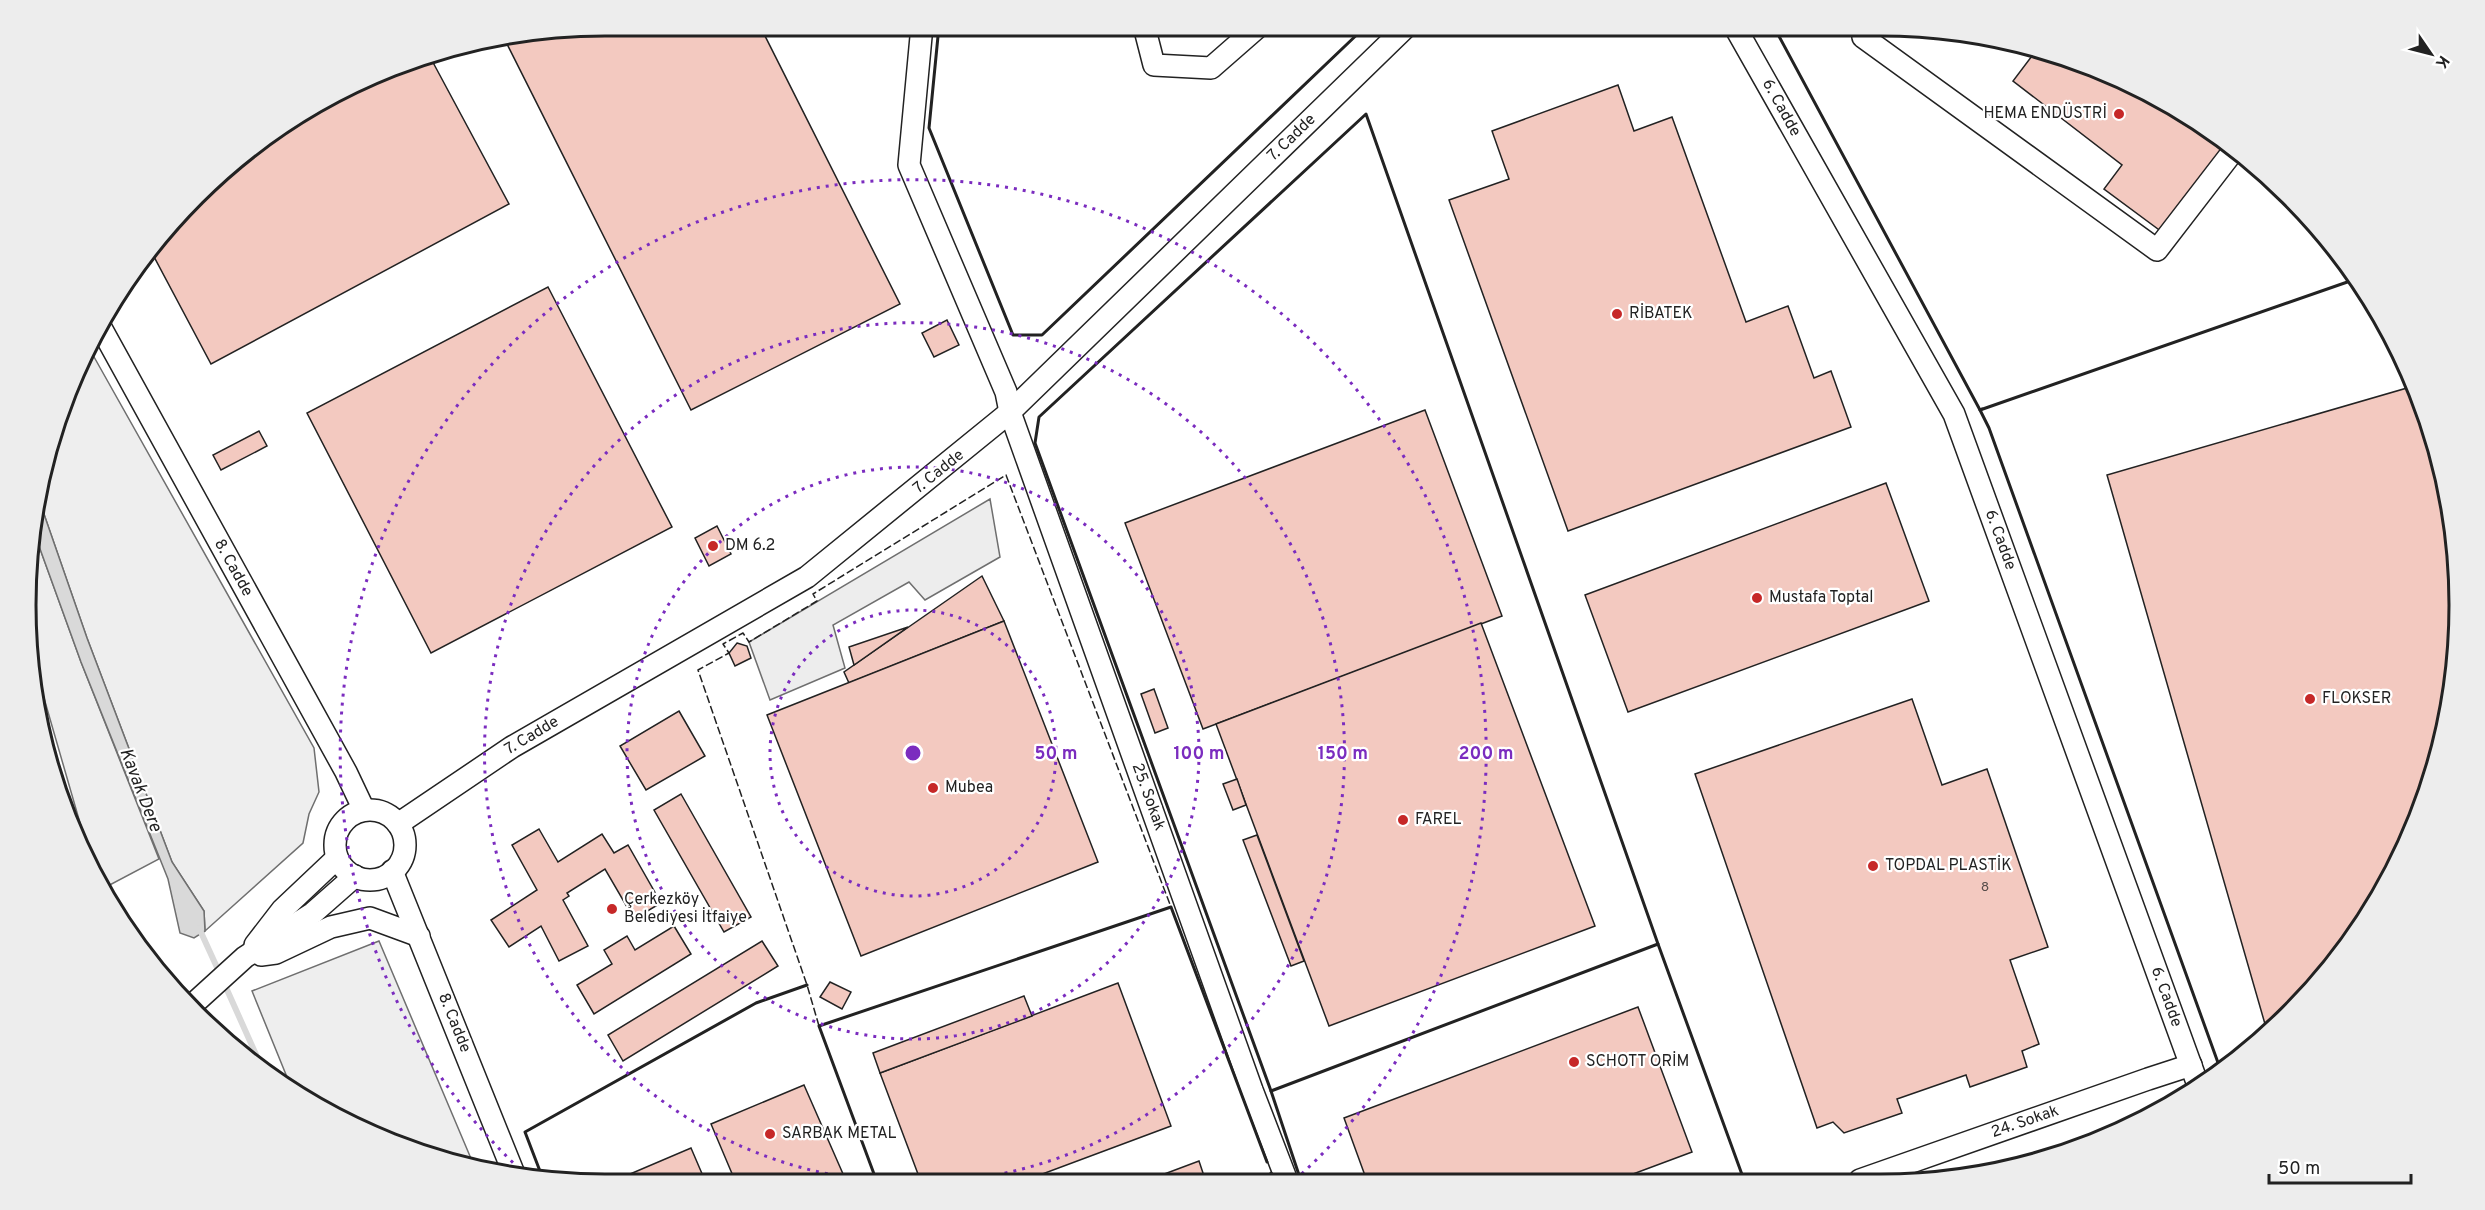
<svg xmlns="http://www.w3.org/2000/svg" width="2485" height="1210" font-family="Overpass,sans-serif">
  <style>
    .green { fill: #eee; stroke: #6f6f6f; stroke-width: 1.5 }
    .parking { fill: #ededed; stroke: #6f6f6f; stroke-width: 1.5 }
    .water { fill: #d9d9d9; stroke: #6f6f6f; stroke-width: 1.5 }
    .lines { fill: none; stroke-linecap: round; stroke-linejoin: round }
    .stream { stroke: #d9d9d9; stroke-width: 6 }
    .building { fill: #f3c9c0; stroke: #222; stroke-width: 1.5 }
    .minor-casing { stroke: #222; stroke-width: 24 }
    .minor { stroke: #fff; stroke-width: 21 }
    .fence { stroke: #222; stroke-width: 1.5; stroke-dasharray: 8 3; stroke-linecap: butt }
    .wall { stroke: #222; stroke-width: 3 }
    .ring { fill: none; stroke: #7b2cbf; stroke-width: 3; stroke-dasharray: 3 6 }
    .poi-dot { fill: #c62828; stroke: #fff; stroke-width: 2 }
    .labels { text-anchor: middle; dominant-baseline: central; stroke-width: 4.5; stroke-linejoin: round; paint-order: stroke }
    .number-label { font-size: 14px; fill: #564c4a }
    .street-label { font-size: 16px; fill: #222; stroke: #fff }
    .poi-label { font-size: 16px; fill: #222; stroke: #fff; text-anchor: start }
    .water-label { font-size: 18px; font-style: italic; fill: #222; stroke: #fff }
    .rim { fill: none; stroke: #222; stroke-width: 3 }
    .centre { fill: #7b2cbf; stroke: #fff; stroke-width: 3 }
    .ring-label { font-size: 18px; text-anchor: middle; font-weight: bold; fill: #7b2cbf; stroke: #fff; stroke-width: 4.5; stroke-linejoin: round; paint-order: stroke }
  </style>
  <rect width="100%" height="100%" fill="#fff"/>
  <g class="green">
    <path d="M 89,348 L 314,748 L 319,792 L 309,814 L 303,843 L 205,931 L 204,911 L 172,862 L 87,638 L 37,494 L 70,383 Z"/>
    <path d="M 35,535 L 81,662 L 159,859 L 104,888 L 95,875 L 31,653 Z"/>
    <path d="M 379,941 L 475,1168 L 455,1165 L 349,1125 L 289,1082 L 252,991 Z"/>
  </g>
  <path class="parking" d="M 990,499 L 1000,557 L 925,600 L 909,582 L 833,625 L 845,668 L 770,700 L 749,642 Z"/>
  <path class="water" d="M 37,494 L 87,638 L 172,862 L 204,911 L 205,931 L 194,938 L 180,933 L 168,879 L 81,662 L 35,535 Z"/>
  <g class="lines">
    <g class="stream">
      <path d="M 199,928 L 220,974"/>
      <path d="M 224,983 L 258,1059"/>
    </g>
  </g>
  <g class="building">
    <path d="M 605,25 L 760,26 L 900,304 L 691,410 L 506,42 Z"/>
    <path d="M 2038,48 L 2136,85 L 2230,143 L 2162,232 L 2104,189 L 2122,165 L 2013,81 Z"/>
    <path d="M 429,55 L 509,204 L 211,364 L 152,253 L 252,145 L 418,56 Z"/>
    <path d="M 1618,85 L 1634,131 L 1672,117 L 1746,322 L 1788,306 L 1814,378 L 1831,371 L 1851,427 L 1568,531 L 1449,200 L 1509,179 L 1492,131 Z"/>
    <path d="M 548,287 L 672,527 L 431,653 L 307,413 Z"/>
    <path d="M 947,320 L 959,345 L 934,357 L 922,333 Z"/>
    <path d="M 2414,386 L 2429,418 L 2454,529 L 2458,643 L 2440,755 L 2400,861 L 2340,958 L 2267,1031 L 2107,475 Z"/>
    <path d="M 1425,410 L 1502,616 L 1203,729 L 1125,523 Z"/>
    <path d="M 259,431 L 267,446 L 221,470 L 213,455 Z"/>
    <path d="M 1886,483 L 1929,601 L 1628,712 L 1585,595 Z"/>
    <path d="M 717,526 L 731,554 L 709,566 L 695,538 Z"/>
    <path d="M 982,576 L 1004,621 L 849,683 L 844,672 Z"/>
    <path d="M 1004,621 L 1098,862 L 861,956 L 767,715 Z"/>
    <path d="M 1481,623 L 1595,926 L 1329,1026 L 1216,724 Z"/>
    <path d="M 908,627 L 854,665 L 849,647 Z"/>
    <path d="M 737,643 L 747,646 L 751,658 L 735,666 L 729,653 Z"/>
    <path d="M 1154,689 L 1168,728 L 1155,733 L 1141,694 Z"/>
    <path d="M 1912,699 L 1942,785 L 1987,769 L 2048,947 L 2010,960 L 2039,1044 L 2022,1051 L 2027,1067 L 1970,1087 L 1966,1075 L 1897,1099 L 1902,1113 L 1844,1133 L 1833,1122 L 1817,1128 L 1695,774 Z"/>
    <path d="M 679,711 L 705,756 L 646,790 L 620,746 Z"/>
    <path d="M 1237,779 L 1246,805 L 1233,810 L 1223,784 Z"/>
    <path d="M 681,794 L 751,917 L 724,932 L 654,810 Z"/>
    <path d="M 539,829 L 558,862 L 602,834 L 614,853 L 628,845 L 661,903 L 634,919 L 605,869 L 567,893 L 569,896 L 563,900 L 588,946 L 559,961 L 541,926 L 509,947 L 491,920 L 537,890 L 512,845 Z"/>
    <path d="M 1257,835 L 1304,961 L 1291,966 L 1243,840 Z"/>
    <path d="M 674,926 L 691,954 L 594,1014 L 577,985 L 612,964 L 604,950 L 627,936 L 635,950 Z"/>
    <path d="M 762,941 L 778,966 L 623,1061 L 608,1035 Z"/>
    <path d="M 830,982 L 851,992 L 842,1009 L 820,997 Z"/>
    <path d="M 1118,983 L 1171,1126 L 1021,1182 L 921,1182 L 880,1073 Z"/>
    <path d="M 1024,996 L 1032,1016 L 880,1073 L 873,1053 Z"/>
    <path d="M 1638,1007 L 1692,1152 L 1617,1180 L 1367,1181 L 1344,1118 Z"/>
    <path d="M 804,1085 L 847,1183 L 736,1183 L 711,1124 Z"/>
    <path d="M 691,1148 L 706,1183 L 609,1183 Z"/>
    <path d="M 1199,1161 L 1206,1182 L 1143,1182 Z"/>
  </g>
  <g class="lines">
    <defs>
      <g id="minor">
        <path d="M 922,26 L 909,165 L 1006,392 L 1010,412 L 1252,1090 L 1287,1181"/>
        <path d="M 1144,26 L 1154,65 L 1211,68 L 1259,26"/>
        <path d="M 1735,27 L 1954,414 L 2198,1085"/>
        <path d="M 1871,27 L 1863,37 L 2157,250 L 2234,150"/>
        <path d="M 100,326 L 346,772 L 364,810"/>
        <circle cx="370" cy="845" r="35"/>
        <path d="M 398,824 L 512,747 L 807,577 L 1010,412 L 1407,26"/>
        <path d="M 392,871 L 514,1174"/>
        <path d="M 255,945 L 282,910 L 337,858"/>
        <path d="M 261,955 L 276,953 L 331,927 L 370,918 L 419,936"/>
        <path d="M 190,1007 L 245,957 L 313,913 L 355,876"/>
        <path d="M 1860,1180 L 2148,1079 L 2191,1065"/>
      </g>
    </defs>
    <use href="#minor" class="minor-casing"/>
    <use href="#minor" class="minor"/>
    <path class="fence" d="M 819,1026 L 807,985 L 698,670 L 729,653 L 723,644 L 743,633 L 749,642 L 817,601 L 813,594 L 1006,475 L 1171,907"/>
    <g class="wall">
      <path d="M 939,26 L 929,128 L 1013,335 L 1042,335 L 1366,26"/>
      <path d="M 1774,27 L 1980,410 L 1982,409"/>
      <path d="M 2221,1071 L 1989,428 L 1980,410 L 2356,279"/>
      <path d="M 1271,1091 L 1035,443 L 1039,417 L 1366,114 L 1658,944"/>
      <path d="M 1271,1173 L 1275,1181"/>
      <path d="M 543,1179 L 525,1132 L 756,1003 L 807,985"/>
      <path d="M 1301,1181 L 1271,1091 L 1658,944 L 1744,1180"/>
      <path d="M 877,1182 L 819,1026 L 1171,907 L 1267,1162"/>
    </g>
  </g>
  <g class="ring">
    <circle cx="913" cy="753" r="143"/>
    <circle cx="913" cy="753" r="286"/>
    <path d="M890 1182A430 430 0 1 1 939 1182"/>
    <path d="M526 1175A573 573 0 1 1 1296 1179"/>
  </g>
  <g class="poi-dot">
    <circle cx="2119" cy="114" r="6"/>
    <circle cx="1617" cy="314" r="6"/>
    <circle cx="713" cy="546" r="6"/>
    <circle cx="1757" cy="598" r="6"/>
    <circle cx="2310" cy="699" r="6"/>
    <circle cx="933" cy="788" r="6"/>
    <circle cx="1403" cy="820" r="6"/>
    <circle cx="1873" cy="866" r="6"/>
    <circle cx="612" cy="909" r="6"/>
    <circle cx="1574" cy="1062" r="6"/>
    <circle cx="770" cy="1134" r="6"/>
  </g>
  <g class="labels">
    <g class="number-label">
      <text x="1985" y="887">8</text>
    </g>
    <g class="street-label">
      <text transform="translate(1781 108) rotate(61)">6. Cadde</text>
      <text transform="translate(1292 138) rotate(-44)">7. Cadde</text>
      <text transform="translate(939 472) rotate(-39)">7. Cadde</text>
      <text transform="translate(2000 540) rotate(70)">6. Cadde</text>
      <text transform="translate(233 568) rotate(61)">8. Cadde</text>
      <text transform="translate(532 736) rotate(-31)">7. Cadde</text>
      <text transform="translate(1148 797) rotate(70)">25. Sokak</text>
      <text transform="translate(2166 997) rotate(70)">6. Cadde</text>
      <text transform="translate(454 1023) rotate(68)">8. Cadde</text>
      <text transform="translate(2025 1122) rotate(-19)">24. Sokak</text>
    </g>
    <g class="poi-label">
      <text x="2107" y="114" text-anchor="end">HEMA ENDÜSTRİ</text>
      <text x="1629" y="314">RİBATEK</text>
      <text x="725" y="546">DM 6.2</text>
      <text x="1769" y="598">Mustafa Toptal</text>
      <text x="2322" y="699">FLOKSER</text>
      <text x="945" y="788">Mubea</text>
      <text x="1415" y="820">FAREL</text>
      <text x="1885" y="866">TOPDAL PLASTİK</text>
      <text x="624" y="900">Çerkezköy<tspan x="624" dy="18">Belediyesi İtfaiye</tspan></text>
      <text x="1586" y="1062">SCHOTT ORİM</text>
      <text x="782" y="1134">SARBAK METAL</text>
    </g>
    <g class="water-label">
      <text transform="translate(140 790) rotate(69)">Kavak Dere</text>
    </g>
  </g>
  <path d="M0 0H2485V1210H0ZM605 36H1880A569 569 0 0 1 2449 605V605A569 569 0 0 1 1880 1174H605A569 569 0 0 1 36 605V605A569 569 0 0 1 605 36Z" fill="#ededed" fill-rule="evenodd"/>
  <path class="rim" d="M605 36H1880A569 569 0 0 1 2449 605V605A569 569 0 0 1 1880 1174H605A569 569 0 0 1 36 605V605A569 569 0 0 1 605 36Z"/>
  <circle cx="913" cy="753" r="9" class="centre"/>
  <g class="ring-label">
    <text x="1056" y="759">50 m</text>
    <text x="1199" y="759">100 m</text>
    <text x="1343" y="759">150 m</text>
    <text x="1486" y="759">200 m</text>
  </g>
  <g transform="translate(2431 54) rotate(125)" stroke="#ffffff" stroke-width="4.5" paint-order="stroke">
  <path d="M0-4.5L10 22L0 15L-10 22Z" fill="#222222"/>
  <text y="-9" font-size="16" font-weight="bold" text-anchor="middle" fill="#222222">K</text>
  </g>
  <path d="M2269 1174v9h142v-9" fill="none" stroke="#222222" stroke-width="3"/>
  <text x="2278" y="1174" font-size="18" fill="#222222" stroke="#ffffff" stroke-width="4.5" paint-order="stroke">50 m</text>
</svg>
